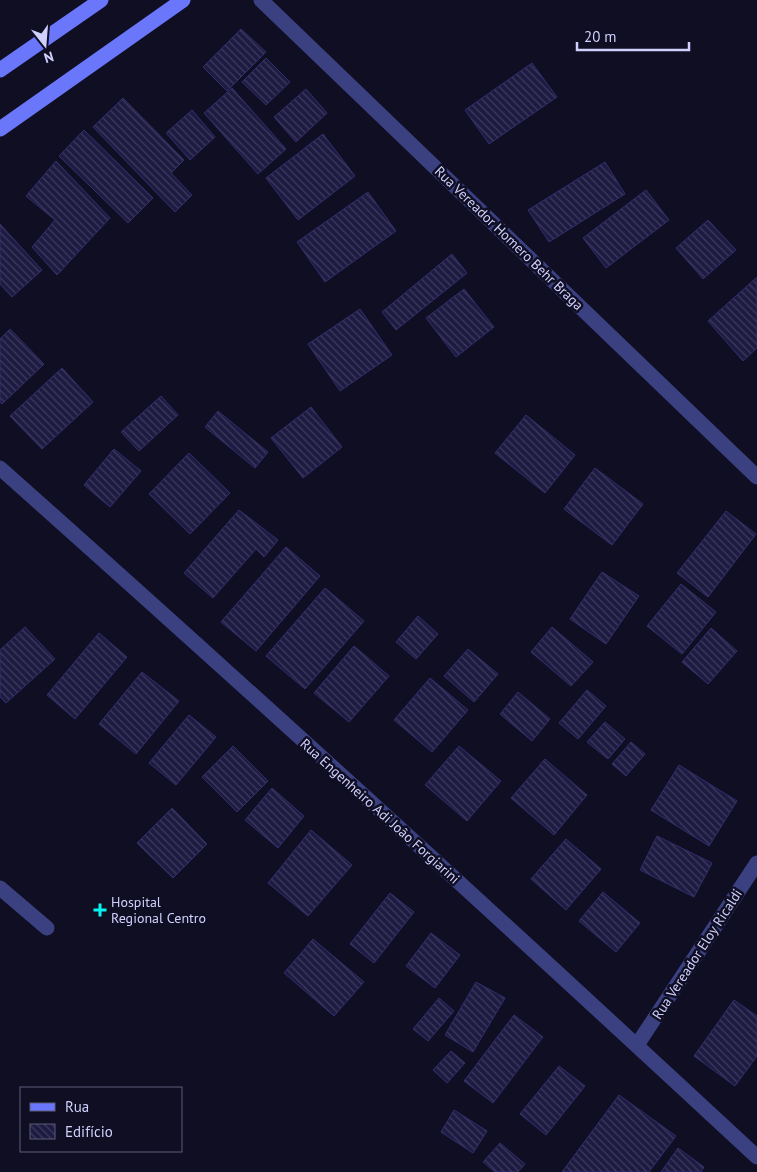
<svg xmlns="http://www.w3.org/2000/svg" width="757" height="1172" font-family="'PT Sans',sans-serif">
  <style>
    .building { fill: url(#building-back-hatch); stroke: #322d6e }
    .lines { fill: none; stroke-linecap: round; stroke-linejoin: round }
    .lane { stroke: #3a4080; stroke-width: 15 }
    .street { stroke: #3a4080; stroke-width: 15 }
    .secondary { stroke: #6a77fb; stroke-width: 15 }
    .poi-dot { fill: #06f4f1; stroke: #0f0e22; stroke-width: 2 }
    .labels { text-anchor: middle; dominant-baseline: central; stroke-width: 5; stroke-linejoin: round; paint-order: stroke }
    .street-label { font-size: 14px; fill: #d0d0fe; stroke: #0f0e22 }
    .poi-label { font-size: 14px; fill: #d0d0fe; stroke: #0f0e22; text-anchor: start }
  </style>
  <defs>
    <pattern id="building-back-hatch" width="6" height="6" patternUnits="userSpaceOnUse" patternTransform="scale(1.25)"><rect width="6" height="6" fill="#1e1b42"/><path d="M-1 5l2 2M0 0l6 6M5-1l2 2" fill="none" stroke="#3e3b5e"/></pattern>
  </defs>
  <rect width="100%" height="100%" fill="#0f0e22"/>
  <g class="building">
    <path d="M 241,29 L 266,52 L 227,91 L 203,67 Z"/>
    <path d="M 266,58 L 290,82 L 266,105 L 242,82 Z"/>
    <path d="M 532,63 L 557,97 L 489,144 L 465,110 Z"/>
    <path d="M 232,88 L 286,149 L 258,174 L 204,113 Z"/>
    <path d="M 306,89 L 327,113 L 296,142 L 274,117 Z"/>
    <path d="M 123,98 L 184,160 L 171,173 L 192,195 L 175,212 L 93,127 Z"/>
    <path d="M 192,110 L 215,137 L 190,160 L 166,133 Z"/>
    <path d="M 84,130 L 153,198 L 128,223 L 59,156 Z"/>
    <path d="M 323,134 L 355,176 L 298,220 L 266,178 Z"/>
    <path d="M 56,161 L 110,218 L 57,275 L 32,247 L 55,220 L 26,196 Z"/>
    <path d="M 605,162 L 625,194 L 549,242 L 528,210 Z"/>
    <path d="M 646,190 L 669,220 L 606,268 L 583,238 Z"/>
    <path d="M 368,192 L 396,231 L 325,282 L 297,242 Z"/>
    <path d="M 708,220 L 736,250 L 703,279 L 676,248 Z"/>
    <path d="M 0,224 L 42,270 L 12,297 L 0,284 Z"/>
    <path d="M 452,254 L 467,273 L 396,330 L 382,312 Z"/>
    <path d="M 757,277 L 757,348 L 743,361 L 708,321 Z"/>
    <path d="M 464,289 L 494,327 L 456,357 L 426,318 Z"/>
    <path d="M 360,309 L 392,355 L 340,391 L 308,344 Z"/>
    <path d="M 10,329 L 44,364 L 2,404 L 0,402 L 0,339 Z"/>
    <path d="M 62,368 L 93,402 L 42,449 L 10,416 Z"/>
    <path d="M 161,396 L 178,415 L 139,451 L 121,432 Z"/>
    <path d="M 311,407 L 342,447 L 303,478 L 271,438 Z"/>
    <path d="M 218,411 L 268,452 L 255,468 L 205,427 Z"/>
    <path d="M 526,415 L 575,455 L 545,493 L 495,453 Z"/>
    <path d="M 114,449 L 141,471 L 110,507 L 84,485 Z"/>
    <path d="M 189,453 L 230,493 L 190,534 L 149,494 Z"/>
    <path d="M 595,468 L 643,504 L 612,545 L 564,509 Z"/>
    <path d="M 239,510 L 278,540 L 264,557 L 256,549 L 213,598 L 184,573 Z"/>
    <path d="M 726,511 L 756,534 L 708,597 L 677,573 Z"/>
    <path d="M 286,547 L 320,576 L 256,651 L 221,622 Z"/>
    <path d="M 602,572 L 639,596 L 606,644 L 570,619 Z"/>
    <path d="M 681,584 L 716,612 L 682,654 L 647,626 Z"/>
    <path d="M 325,588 L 364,621 L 305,689 L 266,656 Z"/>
    <path d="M 418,616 L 438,634 L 416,659 L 396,642 Z"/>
    <path d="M 25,627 L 55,659 L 6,703 L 0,697 L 0,650 Z"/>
    <path d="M 552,627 L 593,662 L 571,686 L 531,652 Z"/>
    <path d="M 711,628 L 737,651 L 708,684 L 682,662 Z"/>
    <path d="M 99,633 L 127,657 L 75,719 L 47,695 Z"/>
    <path d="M 354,646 L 389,676 L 349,722 L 314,693 Z"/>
    <path d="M 468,649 L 498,674 L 474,702 L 444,676 Z"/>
    <path d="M 142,672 L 179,701 L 136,754 L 99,724 Z"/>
    <path d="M 430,678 L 468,710 L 432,752 L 394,720 Z"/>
    <path d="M 587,690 L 606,706 L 578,739 L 559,723 Z"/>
    <path d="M 518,692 L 550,719 L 532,741 L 500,714 Z"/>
    <path d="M 189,715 L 216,737 L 176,785 L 149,763 Z"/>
    <path d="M 605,722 L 625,739 L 608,759 L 587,742 Z"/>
    <path d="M 631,742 L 645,754 L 626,776 L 612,764 Z"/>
    <path d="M 233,746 L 268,781 L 237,812 L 202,777 Z"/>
    <path d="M 459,746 L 501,781 L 467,821 L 425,785 Z"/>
    <path d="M 545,759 L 587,795 L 554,835 L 511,798 Z"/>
    <path d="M 679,765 L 737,801 L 709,846 L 651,810 Z"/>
    <path d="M 272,788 L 304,816 L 278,848 L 245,820 Z"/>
    <path d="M 172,808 L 207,844 L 173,878 L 137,843 Z"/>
    <path d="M 311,830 L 352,865 L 308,916 L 268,883 Z"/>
    <path d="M 657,836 L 712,863 L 694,897 L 640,870 Z"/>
    <path d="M 566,839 L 601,869 L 566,910 L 531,879 Z"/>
    <path d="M 603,892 L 640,923 L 616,952 L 579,921 Z"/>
    <path d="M 390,893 L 414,912 L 374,963 L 350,944 Z"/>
    <path d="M 431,933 L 460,955 L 435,988 L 406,966 Z"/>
    <path d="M 313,939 L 364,982 L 334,1016 L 284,973 Z"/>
    <path d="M 476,982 L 505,998 L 473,1052 L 445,1035 Z"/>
    <path d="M 439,998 L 454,1011 L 428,1041 L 413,1029 Z"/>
    <path d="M 734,1000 L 757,1016 L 757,1056 L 735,1086 L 694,1056 Z"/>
    <path d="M 514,1015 L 543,1037 L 493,1103 L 464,1081 Z"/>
    <path d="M 451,1051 L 465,1063 L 447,1083 L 433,1070 Z"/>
    <path d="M 559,1066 L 585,1086 L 546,1135 L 520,1114 Z"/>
    <path d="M 619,1095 L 676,1136 L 649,1172 L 562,1172 Z"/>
    <path d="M 454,1110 L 487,1131 L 473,1153 L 441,1132 Z"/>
    <path d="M 500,1143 L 525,1164 L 518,1172 L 495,1172 L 483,1162 Z"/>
    <path d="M 678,1148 L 704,1167 L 701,1172 L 661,1172 Z"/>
  </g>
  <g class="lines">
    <path class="lane" d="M 0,888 L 47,928"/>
    <g class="street">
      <path d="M 261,0 L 757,477"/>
      <path d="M 0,468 C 255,695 507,925 757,1157"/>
      <path d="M 637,1045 L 757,863"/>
    </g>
    <g class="secondary">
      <path d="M 0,70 L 101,0"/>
      <path d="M 0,129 L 183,0"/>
    </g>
  </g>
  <path class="poi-dot" d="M97.5 902.5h5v5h5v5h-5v5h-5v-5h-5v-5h5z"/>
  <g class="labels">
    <g class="street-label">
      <text transform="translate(509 238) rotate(44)">Rua Vereador Homero Behr Braga</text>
      <text transform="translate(380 811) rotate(42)">Rua Engenheiro Adi João Forgiarini</text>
      <text transform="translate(697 954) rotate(-57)">Rua Vereador Eloy Ricaldi</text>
    </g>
    <g class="poi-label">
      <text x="111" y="902">Hospital<tspan x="111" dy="16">Regional Centro</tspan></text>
    </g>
  </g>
  <rect x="20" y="1087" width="162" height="65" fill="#0f0e22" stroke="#5c5c7a"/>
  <rect x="30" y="1103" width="25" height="8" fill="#6a77fb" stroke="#5c5c7a"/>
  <text x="65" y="1112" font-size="15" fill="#d0d0fe">Rua</text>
  <rect x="30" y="1124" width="25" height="15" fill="url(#building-back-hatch)" stroke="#5c5c7a"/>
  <text x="65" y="1137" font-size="15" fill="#d0d0fe">Edifício</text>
  <g transform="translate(45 45) rotate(163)" stroke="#0f0e22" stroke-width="4" paint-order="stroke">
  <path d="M0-4L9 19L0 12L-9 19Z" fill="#d0d0fe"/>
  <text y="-8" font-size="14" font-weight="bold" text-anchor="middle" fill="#d0d0fe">N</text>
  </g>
  <path d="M577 42v8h112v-8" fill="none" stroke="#d0d0fe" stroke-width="2.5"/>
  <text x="584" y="42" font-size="15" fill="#d0d0fe" stroke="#0f0e22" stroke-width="4" paint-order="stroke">20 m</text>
</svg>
